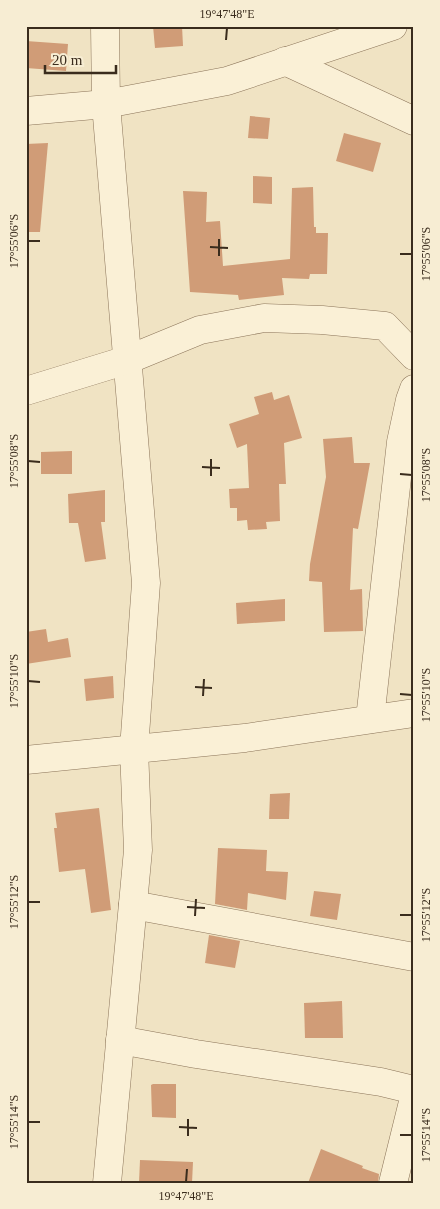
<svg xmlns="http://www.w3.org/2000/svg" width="440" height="1209" font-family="'Times New Roman',serif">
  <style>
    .building { fill: #d09c77 }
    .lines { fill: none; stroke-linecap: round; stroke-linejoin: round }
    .minor-casing { stroke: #8b7459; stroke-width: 29 }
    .minor { stroke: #faf0d6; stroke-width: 28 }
    .ticks { fill: none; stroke: #3a2c1d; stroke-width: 2 }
    .neatline { fill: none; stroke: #3a2c1d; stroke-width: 2 }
    .ticks-label { font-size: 12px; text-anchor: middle; fill: #3a2c1d }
  </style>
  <rect width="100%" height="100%" fill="#f0e3c3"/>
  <g class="building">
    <path d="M 153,26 L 182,26 L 183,46 L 155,48 Z"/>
    <path d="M 26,41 L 68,44 L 66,71 L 26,68 Z"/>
    <path d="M 250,116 L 270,118 L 268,139 L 248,138 Z"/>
    <path d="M 344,133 L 381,143 L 373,172 L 336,161 Z"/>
    <path d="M 48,143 L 40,232 L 26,232 L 26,144 Z"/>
    <path d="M 253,176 L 272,177 L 272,204 L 253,203 Z"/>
    <path d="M 313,187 L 314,227 L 316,227 L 316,233 L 328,233 L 327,274 L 310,274 L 309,279 L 282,278 L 284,295 L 239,300 L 238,295 L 190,292 L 183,191 L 207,192 L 206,222 L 220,221 L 223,266 L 290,259 L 292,188 Z"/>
    <path d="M 272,392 L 274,400 L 289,395 L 302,438 L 284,443 L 286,484 L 279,484 L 280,521 L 266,522 L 267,529 L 248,530 L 247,520 L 237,521 L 237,508 L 230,508 L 229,489 L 249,488 L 247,444 L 237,448 L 229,424 L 259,414 L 254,397 Z"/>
    <path d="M 352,437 L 354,463 L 370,463 L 358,529 L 353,528 L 350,590 L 362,589 L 363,631 L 324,632 L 322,582 L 309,581 L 310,564 L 326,477 L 323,439 Z"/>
    <path d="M 72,451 L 72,474 L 41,474 L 41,452 Z"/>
    <path d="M 105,490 L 105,522 L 101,522 L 106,559 L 85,562 L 78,523 L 69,523 L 68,494 Z"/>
    <path d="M 285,599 L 285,621 L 237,624 L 236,603 Z"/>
    <path d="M 46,629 L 48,642 L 68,638 L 71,657 L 26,664 L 26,632 Z"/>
    <path d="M 113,676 L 114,698 L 86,701 L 84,679 Z"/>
    <path d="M 290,793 L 289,819 L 269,819 L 270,794 Z"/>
    <path d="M 99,808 L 111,910 L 91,913 L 85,869 L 59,872 L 54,828 L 57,828 L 55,813 Z"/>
    <path d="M 218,848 L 267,850 L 266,871 L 288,872 L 286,900 L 248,893 L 247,910 L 215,904 Z"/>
    <path d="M 314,891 L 341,894 L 337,920 L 310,916 Z"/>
    <path d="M 209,935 L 240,941 L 235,968 L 205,963 Z"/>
    <path d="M 342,1001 L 343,1038 L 305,1038 L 304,1003 Z"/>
    <path d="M 153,1084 L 176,1084 L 176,1118 L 152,1117 L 151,1085 Z"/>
    <path d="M 321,1149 L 363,1166 L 362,1168 L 379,1174 L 378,1183 L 308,1183 Z"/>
    <path d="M 140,1160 L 193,1162 L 192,1183 L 139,1183 Z"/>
  </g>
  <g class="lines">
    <defs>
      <g id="minor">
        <path d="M 105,26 L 106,104 L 146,583 L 134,749 L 138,850 L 107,1183"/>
        <path d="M 285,61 L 414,121"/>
        <path d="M 26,111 L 106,104 L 227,81 L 393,26"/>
        <path d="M 26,391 L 127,360 L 200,330 L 264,318 L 322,320 L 385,326 L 414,356"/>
        <path d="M 370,719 L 401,442 L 410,400 L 414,389"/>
        <path d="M 26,760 L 245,738 L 414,713"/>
        <path d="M 133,905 L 414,957"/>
        <path d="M 120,1040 L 196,1054 L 381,1082 L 414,1090"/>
        <path d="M 393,1183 L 414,1098"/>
      </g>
    </defs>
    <use href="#minor" class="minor-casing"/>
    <use href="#minor" class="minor"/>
  </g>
  <path class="ticks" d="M 226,40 L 227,28M 28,241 L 40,241M 210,247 L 228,248M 400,254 L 412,254M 219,256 L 219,239M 28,461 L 40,462M 202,467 L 220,468M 400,474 L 412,475M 211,476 L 211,459M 28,681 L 40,682M 195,687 L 212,688M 400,694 L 412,695M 203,696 L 204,679M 28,902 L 40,902M 187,907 L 205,908M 400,915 L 412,915M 195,916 L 196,899M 28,1122 L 40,1122M 179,1127 L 197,1128M 400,1135 L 412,1135M 188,1136 L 188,1119M 186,1182 L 187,1169"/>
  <rect width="440" height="1209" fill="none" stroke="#f7edd3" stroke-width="55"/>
  <path d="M45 65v8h71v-8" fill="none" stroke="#3a2c1d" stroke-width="2.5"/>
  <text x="52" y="65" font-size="15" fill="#3a2c1d" stroke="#f7edd3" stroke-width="4" paint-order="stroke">20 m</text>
  <rect x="28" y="28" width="384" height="1154" class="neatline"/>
  <g class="ticks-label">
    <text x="227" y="18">19°47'48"E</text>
    <text transform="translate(14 241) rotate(-90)" y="4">17°55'06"S</text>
    <text transform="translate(426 254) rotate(-90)" y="4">17°55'06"S</text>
    <text transform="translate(14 461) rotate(-90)" y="4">17°55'08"S</text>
    <text transform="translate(426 475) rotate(-90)" y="4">17°55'08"S</text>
    <text transform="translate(14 681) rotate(-90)" y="4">17°55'10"S</text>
    <text transform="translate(426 695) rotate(-90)" y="4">17°55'10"S</text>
    <text transform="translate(14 902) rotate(-90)" y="4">17°55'12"S</text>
    <text transform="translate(426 915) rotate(-90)" y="4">17°55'12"S</text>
    <text transform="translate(14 1122) rotate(-90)" y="4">17°55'14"S</text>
    <text transform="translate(426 1135) rotate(-90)" y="4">17°55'14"S</text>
    <text x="186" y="1200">19°47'48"E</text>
  </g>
</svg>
